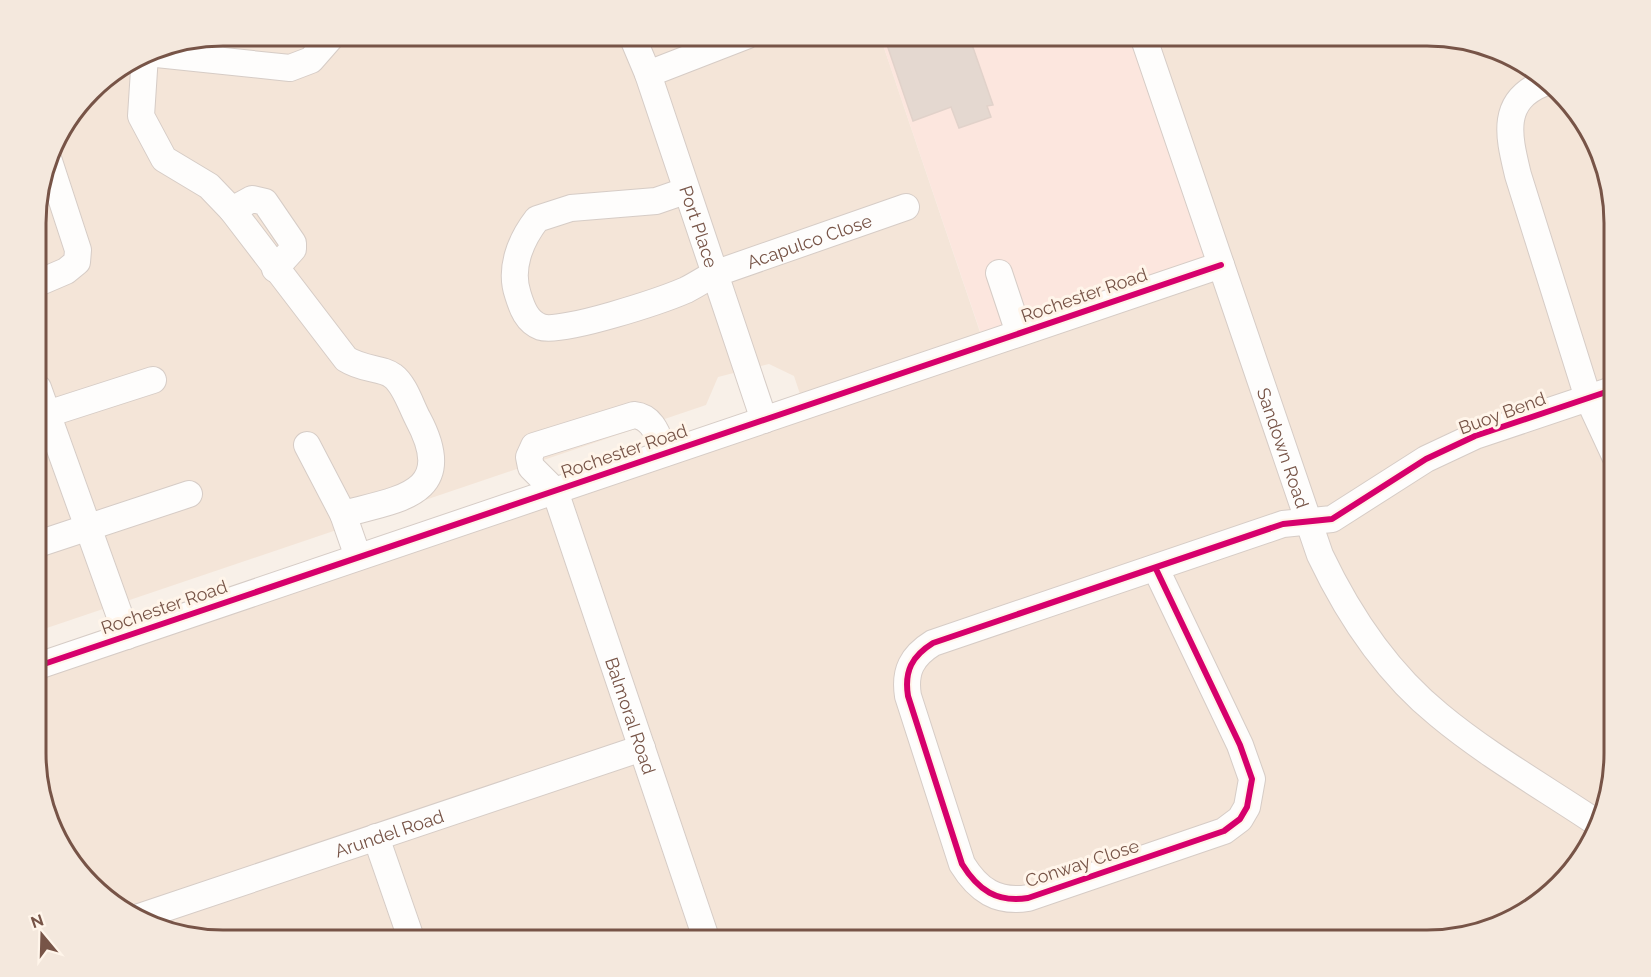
<svg xmlns="http://www.w3.org/2000/svg" width="1651" height="977" font-family="Raleway,sans-serif">
  <style>
    .residential { fill: #f4e5d8 }
    .commercial { fill: #fce6de }
    .building { fill: #e4d8d0; stroke: #e1d2ca; stroke-width: 1.5 }
    .lines { fill: none; stroke-linecap: round; stroke-linejoin: round }
    .minor-casing { stroke: #d6ccc6; stroke-width: 28 }
    .minor { stroke: #fefdfc; stroke-width: 26 }
    .cycleway-casing { stroke: #fff5ea; stroke-width: 10 }
    .cycleway { stroke: #d6006c; stroke-width: 6 }
    .labels { text-anchor: middle; dominant-baseline: central; stroke-width: 6; stroke-linejoin: round; paint-order: stroke }
    .street-label { font-size: 18px; fill: #775447; stroke: #fff5ea }
    .rim { fill: none; stroke: #775447; stroke-width: 3 }
  </style>
  <rect width="100%" height="100%" fill="#f8f0e8"/>
  <g class="residential">
    <path d="M 223,36 L 880,36 L 984,344 L 804,406 L 794,376 L 769,364 L 718,377 L 706,405 L 38,631 L 38,199 L 55,140 L 100,83 L 152,50 Z"/>
    <path d="M 1145,36 L 1428,36 L 1522,61 L 1590,129 L 1615,211 L 1615,766 L 1590,848 L 1522,916 L 1440,941 L 223,941 L 129,916 L 67,857 L 38,778 L 38,669 L 1222,265 Z"/>
  </g>
  <path class="commercial" d="M 880,36 L 1145,36 L 1222,265 L 985,346 Z"/>
  <path class="building" d="M 884,36 L 969,36 L 993,105 L 987,106 L 991,117 L 959,128 L 951,107 L 913,121 Z"/>
  <g class="lines">
    <defs>
      <g id="minor">
        <path id="s1" d="M 632,36 L 648,74 L 764,420"/>
        <path id="s2" d="M 1143,36 L 1320,555 C 1349,616 1386,672 1439,715 C 1487,755 1545,788 1597,823"/>
        <path d="M 147,53 L 290,68 L 311,60 L 332,36"/>
        <path d="M 145,55 L 141,116 L 164,159 L 209,186 L 232,210 L 346,359 C 363,370 383,368 393,376 C 405,385 411,406 418,419 C 458,494 400,499 343,514"/>
        <path d="M 648,74 L 746,36"/>
        <path d="M 1544,83 C 1499,101 1509,137 1518,175 L 1588,398 L 1615,456"/>
        <path id="s3" d="M 685,191 L 656,201 L 571,208 L 537,219 C 520,241 509,269 518,295 C 522,308 527,322 541,327 C 562,334 663,300 686,290 C 696,285 705,279 714,274 L 906,207"/>
        <path d="M 232,210 L 252,199 L 265,202 L 293,243 L 293,249 L 275,269"/>
        <path d="M 999,273 L 1019,333"/>
        <path d="M 38,283 L 66,271 L 77,262 L 78,250 L 49,161"/>
        <path d="M 38,388 L 127,636"/>
        <path d="M 38,417 L 153,380"/>
        <path d="M 307,445 L 343,514 L 358,557"/>
        <path id="s4" d="M 665,453 C 658,437 654,417 634,415 L 534,446 L 529,457 L 531,467 L 555,491 L 707,941"/>
        <path d="M 38,544 L 189,494"/>
        <path d="M 1156,569 L 1240,745 L 1252,779 L 1247,807 L 1240,819 L 1224,831 L 1028,898 C 997,903 978,890 962,864 L 908,696 C 904,671 912,656 933,643 L 1283,524 L 1332,519 L 1426,459 L 1475,436 L 1615,389"/>
        <path d="M 38,666 L 1221,265"/>
        <path d="M 376,837 L 412,941"/>
        <path id="s5" d="M 136,918 L 642,748"/>
      </g>
    </defs>
    <use href="#minor" class="minor-casing"/>
    <use href="#minor" class="minor"/>
    <defs>
      <g id="cycleway">
        <path d="M 1156,569 L 1240,745 L 1252,779 L 1247,807 L 1240,819 L 1224,831 L 1028,898 C 997,903 978,890 962,864 L 908,696 C 904,671 912,656 933,643 L 1283,524 L 1332,519 L 1426,459 L 1475,436 L 1615,389"/>
        <path d="M 38,666 L 1221,265"/>
      </g>
    </defs>
    <use href="#cycleway" class="cycleway-casing"/>
    <use href="#cycleway" class="cycleway"/>
  </g>
  <g class="labels">
    <g class="street-label">
      <text stroke="none"><textPath href="#s1" startOffset="202">Port Place</textPath></text>
      <text stroke="none"><textPath href="#s3" startOffset="558">Acapulco Close</textPath></text>
      <text transform="translate(1084 295) rotate(-19)">Rochester Road</text>
      <text transform="translate(1502 413) rotate(-20)">Buoy Bend</text>
      <text stroke="none"><textPath href="#s2" startOffset="435">Sandown Road</textPath></text>
      <text transform="translate(624 451) rotate(-19)">Rochester Road</text>
      <text transform="translate(164 607) rotate(-19)">Rochester Road</text>
      <text stroke="none"><textPath href="#s4" startOffset="450">Balmoral Road</textPath></text>
      <text stroke="none"><textPath href="#s5" startOffset="267">Arundel Road</textPath></text>
      <text transform="translate(1082 863) rotate(-18)">Conway Close</text>
    </g>
  </g>
  <path d="M0 0H1651V977H0ZM223 46H1427A177 177 0 0 1 1604 223V753A177 177 0 0 1 1427 930H223A177 177 0 0 1 46 753V223A177 177 0 0 1 223 46Z" fill="#f4e8dd" fill-rule="evenodd"/>
  <path class="rim" d="M223 46H1427A177 177 0 0 1 1604 223V753A177 177 0 0 1 1427 930H223A177 177 0 0 1 46 753V223A177 177 0 0 1 223 46Z"/>
  <g transform="translate(42 935) rotate(341)" stroke="#fff5ea" stroke-width="4.5" paint-order="stroke">
  <path d="M0-4.5L10 22L0 15L-10 22Z" fill="#775447"/>
  <text y="-9" font-size="16" font-weight="bold" text-anchor="middle" fill="#775447">N</text>
  </g>
</svg>
